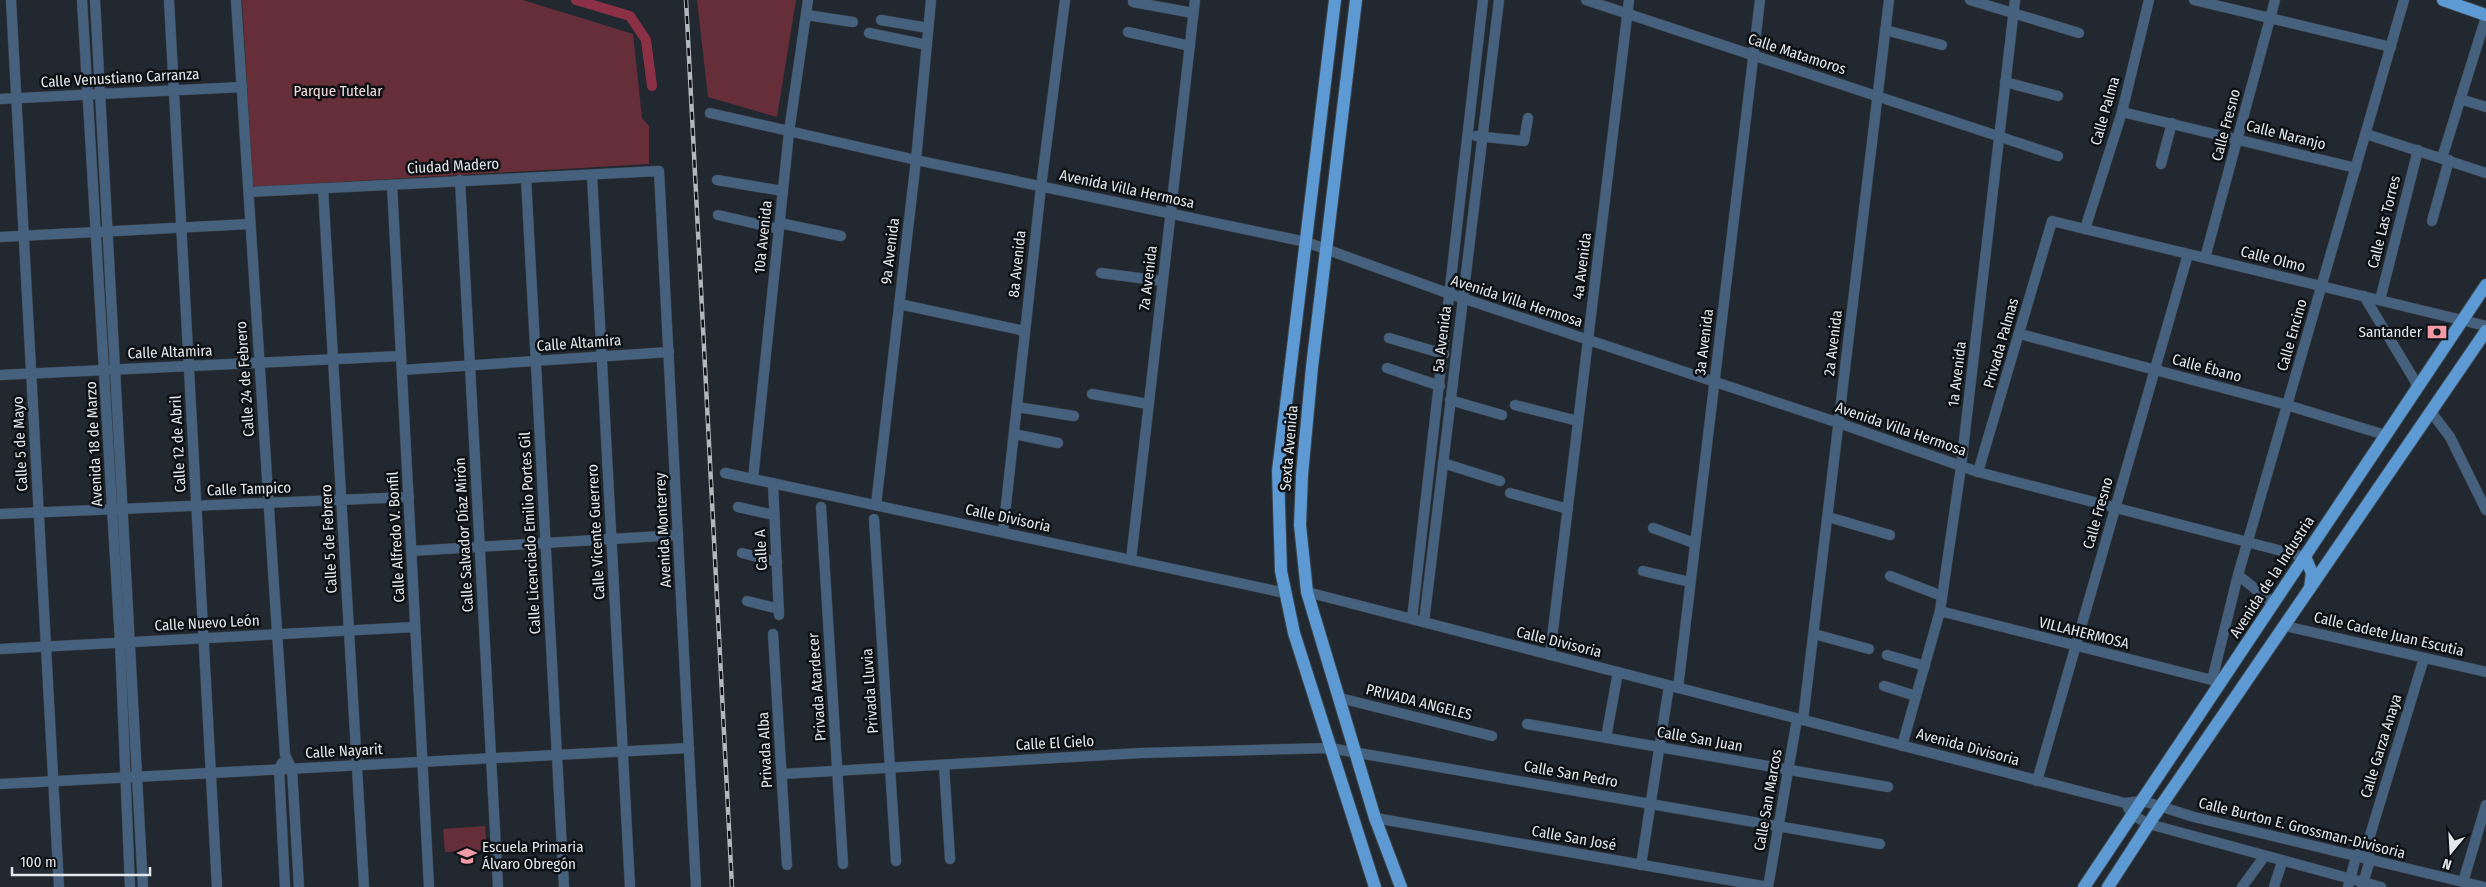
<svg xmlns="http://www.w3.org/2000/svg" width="2486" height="887" font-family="'Fira Sans Condensed',sans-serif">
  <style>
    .green { fill: #652e38 }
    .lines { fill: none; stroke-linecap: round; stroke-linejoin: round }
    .canal { stroke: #8c3145; stroke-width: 10 }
    .minor-casing { stroke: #3c434a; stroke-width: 11 }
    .major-casing { stroke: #3c434a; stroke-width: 14 }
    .minor { stroke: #45617d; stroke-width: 10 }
    .major { stroke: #5d9ad3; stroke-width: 12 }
    .rail-casing { stroke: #b2b7bd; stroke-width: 4.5 }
    .rail { stroke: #0d1114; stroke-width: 2.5; stroke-dasharray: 8; stroke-linecap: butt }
    .labels { text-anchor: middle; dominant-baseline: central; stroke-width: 5; stroke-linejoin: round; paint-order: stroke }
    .street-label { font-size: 15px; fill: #e2e7ec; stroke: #0d1114 }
    .park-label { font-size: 15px; fill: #f5dadd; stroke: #0d1114 }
    .poi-label { font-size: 15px; fill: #e2e7ec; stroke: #0d1114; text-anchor: end }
  </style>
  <rect width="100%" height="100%" fill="#212830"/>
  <g class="green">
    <path d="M 242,0 L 523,0 L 633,34 L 642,118 L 649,126 L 649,164 L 253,187 Z"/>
    <path d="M 697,0 L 796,0 L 777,117 L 708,97 Z"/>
    <path d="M 485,826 L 487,850 L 445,852 L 443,829 Z"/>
  </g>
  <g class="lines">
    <path class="canal" d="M 576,0 L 630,16 L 646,40 L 652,86"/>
    <defs>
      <g id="minor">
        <path d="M 11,0 L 59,887"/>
        <path d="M 82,0 L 120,642 L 130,887"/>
        <path d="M 95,0 L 143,887"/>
        <path d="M 169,0 L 217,887"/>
        <path d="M 236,0 L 285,755 L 292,769 L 299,887"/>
        <path d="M 1586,0 L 2058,156"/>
        <path d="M 1970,0 L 2079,33"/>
        <path d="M 2194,0 L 2391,47"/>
        <path d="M 1133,2 L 1193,13"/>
        <path d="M 806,15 L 853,22"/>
        <path d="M 881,20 L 928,28"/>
        <path d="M 1885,30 L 1942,45"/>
        <path d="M 1128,32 L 1190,46"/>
        <path d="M 869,33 L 927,45"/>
        <path d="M 2005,82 L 2058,96"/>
        <path d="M 0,99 L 242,87"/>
        <path d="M 2460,99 L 2486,107"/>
        <path d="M 2122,112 L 2356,168"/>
        <path d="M 710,113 L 916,160 L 1306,242 L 1450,294 L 1839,423 L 1978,472 L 2305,557"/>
        <path d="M 2366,134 L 2486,173"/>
        <path d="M 1476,136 L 1524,141 L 1528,118"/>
        <path d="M 2442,158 L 2486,17"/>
        <path d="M 2161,164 L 2172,123"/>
        <path d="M 592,175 L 630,887"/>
        <path d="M 526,178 L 564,887"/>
        <path d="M 460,180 L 498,887"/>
        <path d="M 717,180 L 783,191"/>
        <path d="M 392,185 L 429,887"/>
        <path d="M 323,188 L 364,887"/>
        <path d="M 249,192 L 659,171 L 696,887"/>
        <path d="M 718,215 L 779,229"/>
        <path d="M 2432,221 L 2449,160"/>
        <path d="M 780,223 L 841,236"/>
        <path d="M 2085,229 L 2122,112 L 2149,0"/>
        <path d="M 0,237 L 250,224"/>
        <path d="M 2205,258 L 2275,0"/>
        <path d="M 1101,273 L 1162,281"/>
        <path d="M 2364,296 L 2418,386"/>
        <path d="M 2380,300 L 2418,150"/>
        <path d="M 899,304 L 1025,331"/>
        <path d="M 2020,334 L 2287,405 L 2385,435"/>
        <path d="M 1389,338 L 1444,354"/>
        <path d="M 1387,368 L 1440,386"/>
        <path d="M 402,370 L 669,352"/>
        <path d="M 0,375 L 401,356"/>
        <path d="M 1092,394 L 1148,404"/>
        <path d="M 1450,400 L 1502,415"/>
        <path d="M 1515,405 L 1578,421"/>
        <path d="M 1017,407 L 1074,416"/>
        <path d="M 2431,412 L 2450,437 L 2486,510"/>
        <path d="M 1014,434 L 1058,443"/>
        <path d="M 1443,463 L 1500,481"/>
        <path d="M 1978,472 L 2052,221 L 2486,326"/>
        <path d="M 725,473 L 1285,593"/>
        <path d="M 753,479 L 789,132 L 808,0"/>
        <path d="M 773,483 L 779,615"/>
        <path d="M 1510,493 L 1568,509"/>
        <path d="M 876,505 L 916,160 L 931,0"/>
        <path d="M 738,507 L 774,515"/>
        <path d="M 821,507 L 843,864"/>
        <path d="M 0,514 L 409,497"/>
        <path d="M 1828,517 L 1890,535"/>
        <path d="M 874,519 L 896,861"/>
        <path d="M 1653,528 L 1694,543"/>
        <path d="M 1003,532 L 1041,187 L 1065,0"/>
        <path d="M 411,551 L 678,535"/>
        <path d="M 742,553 L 777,562"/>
        <path d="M 1131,560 L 1195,0"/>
        <path d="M 1643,571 L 1690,582"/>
        <path d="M 2238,575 L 2274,604"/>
        <path d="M 1890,576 L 1942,596"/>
        <path d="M 1307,592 L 2125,803 L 2143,801 L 2194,817 L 2484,887"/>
        <path d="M 747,601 L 779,609"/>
        <path d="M 1940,611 L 2212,680 L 2217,684"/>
        <path d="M 1412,619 L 1483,0"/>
        <path d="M 1424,622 L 1499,0"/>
        <path d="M 2285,626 L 2486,672"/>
        <path d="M 773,634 L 787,865"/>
        <path d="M 1814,634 L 1869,649"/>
        <path d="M 0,649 L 415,627"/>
        <path d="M 1550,655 L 1629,0"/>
        <path d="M 1887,655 L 1925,666"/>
        <path d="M 2212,680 L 2238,575 L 2404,0"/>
        <path d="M 1884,686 L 1916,696"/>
        <path d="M 1678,688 L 1760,0"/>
        <path d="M 1340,698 L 1492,736"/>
        <path d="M 1803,720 L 1889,0"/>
        <path d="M 1527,724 L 1888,787"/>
        <path d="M 1606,738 L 1618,672"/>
        <path d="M 1902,746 L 1940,611 L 1961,467 L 2015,0"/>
        <path d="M 282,763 L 279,769 L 285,887"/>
        <path d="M 944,765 L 950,859"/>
        <path d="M 782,774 L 1141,753 L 1330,748 L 1880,844"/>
        <path d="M 2037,781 L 2188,254"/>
        <path d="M 0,784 L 689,748"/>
        <path d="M 2128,808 L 2134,816 L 2149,824 L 2381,887"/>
        <path d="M 1375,818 L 1768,887"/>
        <path d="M 1641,865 L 1669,686"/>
        <path d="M 2463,882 L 2486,805"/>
        <path d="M 1768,887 L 1797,719"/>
        <path d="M 2242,887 L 2264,857"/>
        <path d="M 2274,887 L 2282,862"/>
        <path d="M 2348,887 L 2356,857 L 2368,842 L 2424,658"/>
        <path d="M 2362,887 L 2370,860 L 2369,854"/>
      </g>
      <g id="major">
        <path d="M 1335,0 L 1278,471 L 1281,571 L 1294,633 L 1375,887"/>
        <path d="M 1356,0 L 1312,367 L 1302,475 L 1300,525 L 1307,592 L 1375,818 L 1401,887"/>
        <path d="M 2443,0 L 2486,15"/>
        <path d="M 2305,557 L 2312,573 L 2310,588"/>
        <path d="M 2084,887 L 2486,285"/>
        <path d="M 2108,887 L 2154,816 L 2486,331"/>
      </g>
    </defs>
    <use href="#minor" class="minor-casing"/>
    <use href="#major" class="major-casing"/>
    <use href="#minor" class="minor"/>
    <use href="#major" class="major"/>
    <defs>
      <path id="rail" d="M 686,0 L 732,887"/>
    </defs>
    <use href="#rail" class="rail-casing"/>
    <use href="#rail" class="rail"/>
  </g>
  <defs>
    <symbol id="bank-bare" viewBox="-9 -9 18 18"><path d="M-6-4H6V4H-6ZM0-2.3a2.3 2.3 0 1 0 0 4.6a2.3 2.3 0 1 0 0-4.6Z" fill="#f39aa7" stroke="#0d1114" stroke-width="2.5" paint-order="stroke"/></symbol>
    <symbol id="school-bare" viewBox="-9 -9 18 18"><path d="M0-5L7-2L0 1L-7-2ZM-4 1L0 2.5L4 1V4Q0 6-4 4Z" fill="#f39aa7" stroke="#0d1114" stroke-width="2.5" paint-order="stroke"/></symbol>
  </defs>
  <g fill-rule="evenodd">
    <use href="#bank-bare" x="2423" y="318" width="28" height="28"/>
    <use href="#school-bare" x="453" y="842" width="28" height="28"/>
  </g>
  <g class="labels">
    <g class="street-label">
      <text transform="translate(1797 54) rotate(18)">Calle Matamoros</text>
      <text transform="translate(120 78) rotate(-3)">Calle Venustiano Carranza</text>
      <text transform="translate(2105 111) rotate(-74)">Calle Palma</text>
      <text transform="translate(2226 125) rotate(-75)">Calle Fresno</text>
      <text transform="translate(2286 135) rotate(14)">Calle Naranjo</text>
      <text transform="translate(453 166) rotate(-3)">Ciudad Madero</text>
      <text transform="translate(1127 189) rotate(12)">Avenida Villa Hermosa</text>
      <text transform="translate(2384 222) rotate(-76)">Calle Las Torres</text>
      <text transform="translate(763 237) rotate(-84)">10a Avenida</text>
      <text transform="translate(890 251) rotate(-83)">9a Avenida</text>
      <text transform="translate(2273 259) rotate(14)">Calle Olmo</text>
      <text transform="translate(1017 264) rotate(-84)">8a Avenida</text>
      <text transform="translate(1582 266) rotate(-83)">4a Avenida</text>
      <text transform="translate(1148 278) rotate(-83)">7a Avenida</text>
      <text transform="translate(1517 301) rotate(18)">Avenida Villa Hermosa</text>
      <text transform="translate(2292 335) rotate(-74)">Calle Encino</text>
      <text transform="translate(1442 339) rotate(-83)">5a Avenida</text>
      <text transform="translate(1704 342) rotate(-83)">3a Avenida</text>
      <text transform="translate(579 343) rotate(-4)">Calle Altamira</text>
      <text transform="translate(1833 343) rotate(-83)">2a Avenida</text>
      <text transform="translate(2001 343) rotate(-74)">Privada Palmas</text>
      <text transform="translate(170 352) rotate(-2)">Calle Altamira</text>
      <text transform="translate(2207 368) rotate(15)">Calle Ébano</text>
      <text transform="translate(1957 374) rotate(-83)">1a Avenida</text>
      <text transform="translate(245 379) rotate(-94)">Calle 24 de Febrero</text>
      <text transform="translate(1901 429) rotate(19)">Avenida Villa Hermosa</text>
      <text transform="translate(20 444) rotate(-93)">Calle 5 de Mayo</text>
      <text transform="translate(94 444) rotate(-93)">Avenida 18 de Marzo</text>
      <text transform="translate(178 444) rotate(-93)">Calle 12 de Abril</text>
      <text transform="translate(1289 448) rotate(-85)">Sexta Avenida</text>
      <text transform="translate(249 489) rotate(-2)">Calle Tampico</text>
      <text transform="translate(2098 513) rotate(-74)">Calle Fresno</text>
      <text transform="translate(1008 518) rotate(12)">Calle Divisoria</text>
      <text transform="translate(663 530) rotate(-93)">Avenida Monterrey</text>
      <text transform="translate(596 532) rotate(-93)">Calle Vicente Guerrero</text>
      <text transform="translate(530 533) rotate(-93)">Calle Licenciado Emilio Portes Gil</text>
      <text transform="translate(464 535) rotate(-93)">Calle Salvador Díaz Mirón</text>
      <text transform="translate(396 537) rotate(-93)">Calle Alfredo V. Bonfil</text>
      <text transform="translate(329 539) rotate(-93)">Calle 5 de Febrero</text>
      <text transform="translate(761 550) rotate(-93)">Calle A</text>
      <text transform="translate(2272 577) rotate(-57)">Avenida de la Industria</text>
      <text transform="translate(207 623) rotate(-3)">Calle Nuevo León</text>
      <text transform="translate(2084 633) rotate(14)">VILLAHERMOSA</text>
      <text transform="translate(2389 634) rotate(13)">Calle Cadete Juan Escutia</text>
      <text transform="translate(1559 642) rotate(14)">Calle Divisoria</text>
      <text transform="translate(817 687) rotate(-94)">Privada Atardecer</text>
      <text transform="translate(870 691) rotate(-94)">Privada Lluvia</text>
      <text transform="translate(1419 702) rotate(14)">PRIVADA ANGELES</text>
      <text transform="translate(1700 739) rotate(10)">Calle San Juan</text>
      <text transform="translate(1055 743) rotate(-3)">Calle El Cielo</text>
      <text transform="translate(2381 746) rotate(-73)">Calle Garza Anaya</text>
      <text transform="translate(1968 747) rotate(15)">Avenida Divisoria</text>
      <text transform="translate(765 750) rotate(-93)">Privada Alba</text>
      <text transform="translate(344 751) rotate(-3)">Calle Nayarit</text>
      <text transform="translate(1571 774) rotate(10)">Calle San Pedro</text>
      <text transform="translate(1768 800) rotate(-80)">Calle San Marcos</text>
      <text transform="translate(2302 828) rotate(14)">Calle Burton E. Grossman-Divisoria</text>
      <text transform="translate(1574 838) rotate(10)">Calle San José</text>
    </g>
    <g class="park-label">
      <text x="338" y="91">Parque Tutelar</text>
    </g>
    <g class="poi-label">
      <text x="2422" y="332">Santander</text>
      <text x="482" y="847" text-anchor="start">Escuela Primaria<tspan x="482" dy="17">Álvaro Obregón</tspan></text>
    </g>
  </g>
  <g transform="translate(2451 852) rotate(198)" stroke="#0d1114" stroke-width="4" paint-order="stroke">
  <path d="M0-4L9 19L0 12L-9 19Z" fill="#e2e7ec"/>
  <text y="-8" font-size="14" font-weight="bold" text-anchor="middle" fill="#e2e7ec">N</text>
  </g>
  <path d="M12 867v8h138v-8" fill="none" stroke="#e2e7ec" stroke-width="2.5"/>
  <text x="20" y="867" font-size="15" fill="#e2e7ec" stroke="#0d1114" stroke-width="4" paint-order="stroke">100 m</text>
</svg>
